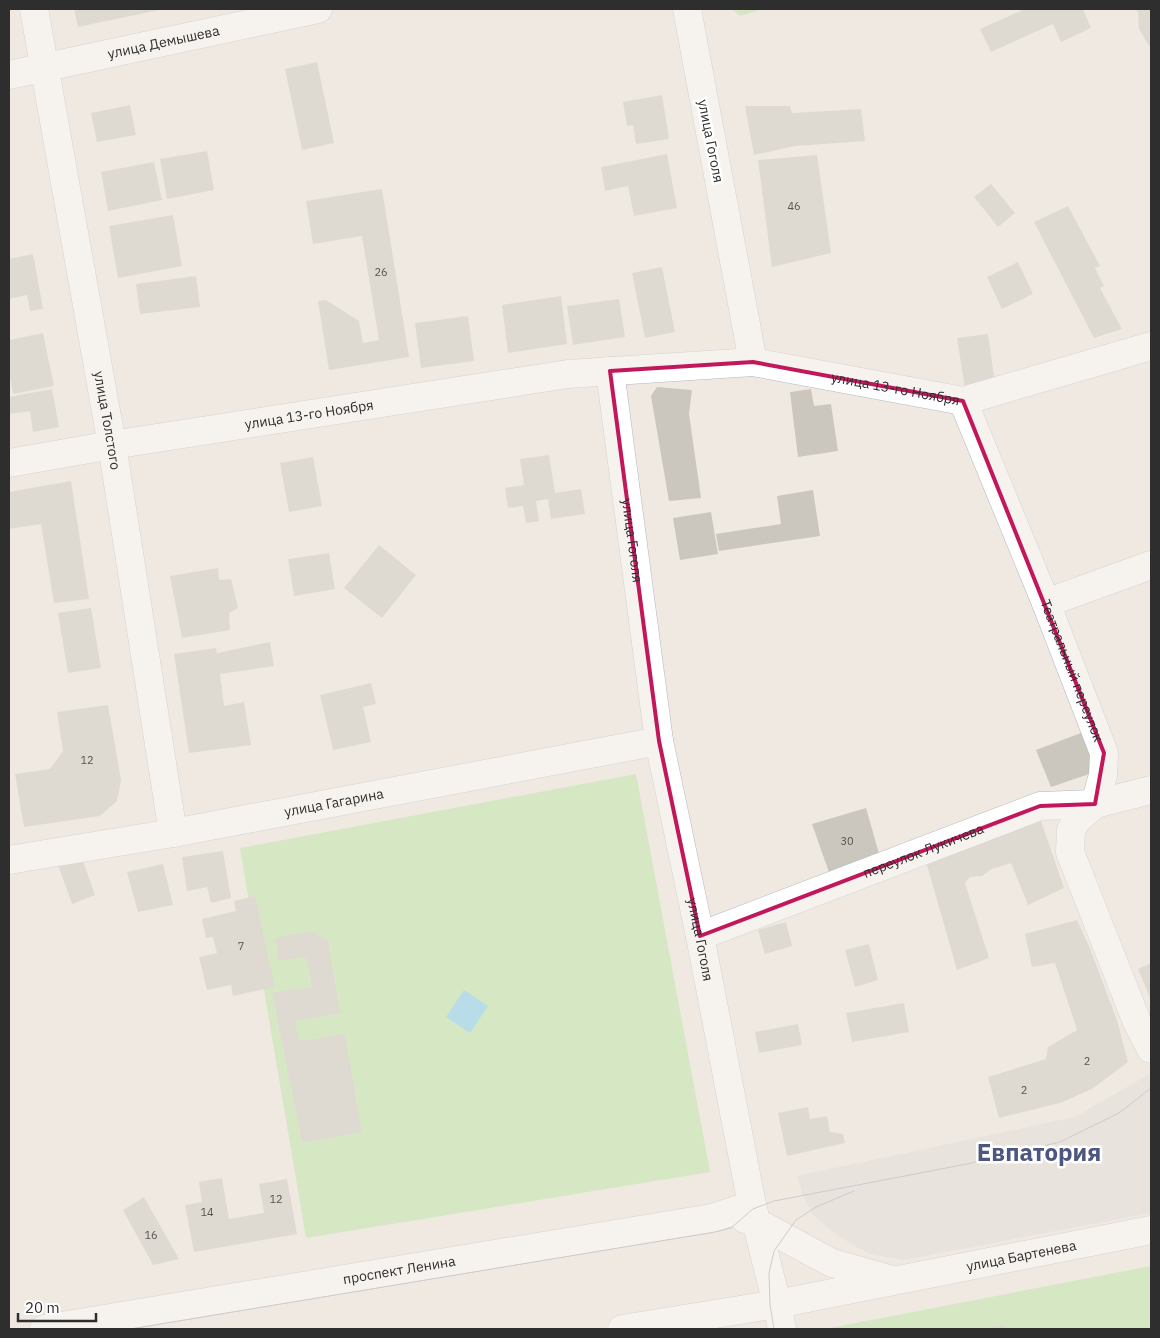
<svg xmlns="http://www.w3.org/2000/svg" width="1160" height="1338" font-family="'IBM Plex Sans',sans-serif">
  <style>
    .green { fill: #b6e59e }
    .plaza { fill: #dfdcd8 }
    .water { fill: #75cff0 }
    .building { fill: #cbc7bf }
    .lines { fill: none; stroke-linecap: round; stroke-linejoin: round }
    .minor-casing { stroke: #b4b7c1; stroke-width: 29 }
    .tertiary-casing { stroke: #b4b7c1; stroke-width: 29 }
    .minor { stroke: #fff; stroke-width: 28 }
    .tertiary { stroke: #fff; stroke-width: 28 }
    .tram { stroke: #a3a6b8; stroke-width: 1 }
    .marked { fill: none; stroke: #c2185b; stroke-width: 4; stroke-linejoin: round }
    .labels { text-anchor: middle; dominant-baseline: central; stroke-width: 5; stroke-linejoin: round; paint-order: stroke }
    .number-label { font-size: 11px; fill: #555452 }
    .street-label { font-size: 14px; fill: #2e2e2e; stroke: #fff }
    .town-label { font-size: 24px; font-weight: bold; fill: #4d5680; stroke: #fff }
  </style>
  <rect width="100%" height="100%" fill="#efe9e1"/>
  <g class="green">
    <path d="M 732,9 L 763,9 L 740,16 Z"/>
    <path d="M 636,774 L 710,1172 L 306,1238 L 240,848 Z"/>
    <path d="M 1151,1266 L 1151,1329 L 825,1329 Z"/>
  </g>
  <path class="plaza" d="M 1151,1073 L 1151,1213 L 903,1260 L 869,1254 L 838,1236 L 813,1215 L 803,1196 L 797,1176 L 1075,1117 Z"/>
  <path class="water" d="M 464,990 L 488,1006 L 470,1033 L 446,1017 Z"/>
  <g class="building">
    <path d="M 74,9 L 159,9 L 159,10 L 78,27 Z"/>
    <path d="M 1025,9 L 1083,9 L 1091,28 L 1061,42 L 1053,24 L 991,52 L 980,29 Z"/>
    <path d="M 1135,9 L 1151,9 L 1151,49 L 1139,29 L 1138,12 Z"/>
    <path d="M 317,62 L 334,143 L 302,150 L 285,69 Z"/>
    <path d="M 662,95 L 669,139 L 636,144 L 633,125 L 627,126 L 623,102 Z"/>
    <path d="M 130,105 L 136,135 L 97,142 L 91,113 Z"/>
    <path d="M 745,106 L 790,106 L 792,113 L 861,109 L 865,141 L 795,146 L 754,155 Z"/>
    <path d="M 207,151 L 214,190 L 167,199 L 160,159 Z"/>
    <path d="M 667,154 L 677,208 L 634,216 L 628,186 L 605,191 L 601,167 Z"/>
    <path d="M 817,155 L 831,253 L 772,267 L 758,160 Z"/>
    <path d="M 154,162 L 162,200 L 108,211 L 101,172 Z"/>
    <path d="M 991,184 L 1015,213 L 998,227 L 974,197 Z"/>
    <path d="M 382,189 L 409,357 L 329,370 L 318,301 L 326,300 L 359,321 L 363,343 L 379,340 L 362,236 L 313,244 L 306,201 Z"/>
    <path d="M 1068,206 L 1100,266 L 1095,268 L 1104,286 L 1100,288 L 1122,329 L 1094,338 L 1034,222 Z"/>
    <path d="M 173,215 L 182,266 L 118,278 L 109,226 Z"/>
    <path d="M 33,254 L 43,309 L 30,311 L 27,295 L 9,299 L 9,259 Z"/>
    <path d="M 1018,262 L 1033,294 L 1002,309 L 987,277 Z"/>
    <path d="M 662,267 L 675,332 L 645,338 L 632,273 Z"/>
    <path d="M 196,276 L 200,307 L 140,314 L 136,284 Z"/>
    <path d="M 561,296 L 567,344 L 508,353 L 502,305 Z"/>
    <path d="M 619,299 L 625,337 L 573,345 L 567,306 Z"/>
    <path d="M 468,316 L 474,361 L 421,368 L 415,323 Z"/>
    <path d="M 43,333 L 54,386 L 13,394 L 9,371 L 9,340 Z"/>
    <path d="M 988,334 L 995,383 L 965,388 L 957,338 Z"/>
    <path d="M 657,387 L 692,390 L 689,414 L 701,498 L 669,501 L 651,396 Z"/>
    <path d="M 52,389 L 59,427 L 33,432 L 30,411 L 9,414 L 9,397 Z"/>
    <path d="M 811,389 L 814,406 L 831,404 L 838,451 L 798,457 L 790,392 Z"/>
    <path d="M 549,455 L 555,493 L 581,489 L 585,514 L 551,519 L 548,499 L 536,501 L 539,521 L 526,523 L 523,506 L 508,508 L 505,488 L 524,485 L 520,459 Z"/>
    <path d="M 313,457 L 322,506 L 289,512 L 280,463 Z"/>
    <path d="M 71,481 L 89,599 L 54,603 L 41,524 L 9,529 L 9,492 Z"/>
    <path d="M 813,490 L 820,536 L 719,551 L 716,534 L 781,524 L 777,496 Z"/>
    <path d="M 711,512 L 718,554 L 680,560 L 673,518 Z"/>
    <path d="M 379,545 L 416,575 L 382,618 L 344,588 Z"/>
    <path d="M 329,553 L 335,589 L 294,596 L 288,559 Z"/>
    <path d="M 218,568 L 219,580 L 231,579 L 238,608 L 229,613 L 230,630 L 182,638 L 170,576 Z"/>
    <path d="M 91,608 L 101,668 L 68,673 L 58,613 Z"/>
    <path d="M 270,642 L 274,666 L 220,674 L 224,706 L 244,702 L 251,745 L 189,753 L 174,654 L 216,648 L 217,653 Z"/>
    <path d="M 371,683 L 376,704 L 363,707 L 371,742 L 333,750 L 320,695 Z"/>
    <path d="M 108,705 L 121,780 L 117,801 L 100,816 L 24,827 L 15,774 L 50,769 L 63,751 L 57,712 Z"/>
    <path d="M 1086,731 L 1101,770 L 1051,787 L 1036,750 Z"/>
    <path d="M 866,808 L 880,857 L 830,875 L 812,824 Z"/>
    <path d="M 1040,818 L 1064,888 L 1028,905 L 1011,863 L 992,869 L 982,876 L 970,877 L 965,883 L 989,958 L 957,970 L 927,865 L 965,847 Z"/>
    <path d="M 223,851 L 231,898 L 211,903 L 207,887 L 187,891 L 182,857 Z"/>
    <path d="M 80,853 L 95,895 L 72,904 L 57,862 Z"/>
    <path d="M 163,864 L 173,905 L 138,912 L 127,872 Z"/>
    <path d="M 255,896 L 275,987 L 233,996 L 231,985 L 207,990 L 199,957 L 217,953 L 213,937 L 206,938 L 202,919 L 236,911 L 234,901 Z"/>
    <path d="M 1077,920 L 1089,946 L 1117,1020 L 1128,1062 L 1092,1089 L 1060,1103 L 999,1118 L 988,1077 L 1046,1059 L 1048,1047 L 1077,1030 L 1055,963 L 1032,967 L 1025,934 Z"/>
    <path d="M 786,922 L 792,946 L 765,954 L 758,930 Z"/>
    <path d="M 312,931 L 328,941 L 340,1013 L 295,1021 L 299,1041 L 345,1034 L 362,1132 L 302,1143 L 272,993 L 312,987 L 306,957 L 279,961 L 275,938 Z"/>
    <path d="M 869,944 L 878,980 L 855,987 L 845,950 Z"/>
    <path d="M 1151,963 L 1151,1000 L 1138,969 Z"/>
    <path d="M 904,1003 L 909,1032 L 852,1042 L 846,1013 Z"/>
    <path d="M 798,1024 L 802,1045 L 759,1053 L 755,1032 Z"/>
    <path d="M 808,1107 L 810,1119 L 827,1116 L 830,1132 L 843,1134 L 845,1143 L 787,1156 L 778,1113 Z"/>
    <path d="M 222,1178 L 229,1219 L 264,1213 L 259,1184 L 287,1179 L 297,1234 L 194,1252 L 185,1205 L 202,1202 L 199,1182 Z"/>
    <path d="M 144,1197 L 179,1259 L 153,1265 L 123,1210 Z"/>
    <path d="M 1005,1325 L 1005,1329 L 987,1329 L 987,1328 Z"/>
  </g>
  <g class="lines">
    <defs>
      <g id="minor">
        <path id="s1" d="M 34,9 L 112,445 L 173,833"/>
        <path id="s2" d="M 753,362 L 963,401 L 1151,346"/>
        <path id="s3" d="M 610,371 L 659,741 L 700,936 L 752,1205"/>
        <path id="s4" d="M 963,401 L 1046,603 L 1104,753 L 1103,775 L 1095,804 L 1077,820 L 1071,830 L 1070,852 L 1137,1022 L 1151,1049"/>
        <path id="s5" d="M 9,463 L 112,445 L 568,374 L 753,362 L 687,9"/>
        <path d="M 1046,603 L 1151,565"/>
        <path id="s6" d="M 9,860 L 173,833 L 659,741"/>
        <path id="s7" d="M 700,936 L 1040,806 L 1095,804 L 1151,790"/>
        <path d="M 777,1304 L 782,1329"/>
      </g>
      <g id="tertiary">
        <path id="s8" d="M 9,75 L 318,9"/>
        <path d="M 745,1219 L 756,1222 L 832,1263 L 889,1279"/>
        <path id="s9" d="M 44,1329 L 712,1218 L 752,1205 L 777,1304"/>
        <path id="s10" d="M 622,1329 L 777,1304 L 1151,1230"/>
      </g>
    </defs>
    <use href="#minor" class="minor-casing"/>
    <use href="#tertiary" class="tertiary-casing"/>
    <use href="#minor" class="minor"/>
    <use href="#tertiary" class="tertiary"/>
    <g class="tram">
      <path d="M 130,1329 L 715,1232 L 731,1228 L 753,1209 L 774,1201 L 967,1164 L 1060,1142 L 1119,1113 L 1151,1088"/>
      <path d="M 774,1329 L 770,1305 L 769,1273 L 774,1251 L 796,1220 L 816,1207 L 854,1191"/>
    </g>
  </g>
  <path d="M0 0H1160V1338H0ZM 753,362 L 963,401 L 1104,753 L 1095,804 L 1040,806 L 700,936 L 659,741 L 610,371 Z" fill="#efe9e1" fill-opacity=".55" fill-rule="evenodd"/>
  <path class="marked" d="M 753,362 L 963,401 L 1104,753 L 1095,804 L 1040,806 L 700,936 L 659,741 L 610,371 Z"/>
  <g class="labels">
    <g class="number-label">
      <text x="794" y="206">46</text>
      <text x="381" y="272">26</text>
      <text x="87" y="760">12</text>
      <text x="847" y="841">30</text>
      <text x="241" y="946">7</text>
      <text x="1087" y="1061">2</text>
      <text x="1024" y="1090">2</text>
      <text x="276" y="1199">12</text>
      <text x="207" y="1212">14</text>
      <text x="151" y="1235">16</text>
    </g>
    <g class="street-label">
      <text stroke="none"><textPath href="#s8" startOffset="158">улица Демышева</textPath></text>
      <text transform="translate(711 141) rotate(79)">улица Гоголя</text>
      <text stroke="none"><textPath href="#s2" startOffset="145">улица 13-го Ноября</textPath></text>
      <text stroke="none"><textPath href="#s5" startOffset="304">улица 13-го Ноября</textPath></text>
      <text stroke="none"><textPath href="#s1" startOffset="418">улица Толстого</textPath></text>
      <text stroke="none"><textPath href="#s3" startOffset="171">улица Гоголя</textPath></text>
      <text stroke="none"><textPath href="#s4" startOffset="291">Театральный переулок</textPath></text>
      <text stroke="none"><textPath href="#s6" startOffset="330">улица Гагарина</textPath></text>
      <text stroke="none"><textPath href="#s7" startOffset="239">переулок Лукичева</textPath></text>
      <text stroke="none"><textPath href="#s3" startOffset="576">улица Гоголя</textPath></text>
      <text stroke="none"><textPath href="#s10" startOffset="406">улица Бартенева</textPath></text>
      <text stroke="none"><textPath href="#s9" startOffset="360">проспект Ленина</textPath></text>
    </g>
    <g class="town-label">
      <text x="1039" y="1152">Евпатория</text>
    </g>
  </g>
  <rect width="1160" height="1338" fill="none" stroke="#2e2e2e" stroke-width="20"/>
  <path d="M18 1313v8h78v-8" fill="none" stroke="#2e2e2e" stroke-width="2.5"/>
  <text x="25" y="1313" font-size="15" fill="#2e2e2e" stroke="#ffffff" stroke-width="4" paint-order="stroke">20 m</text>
</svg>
